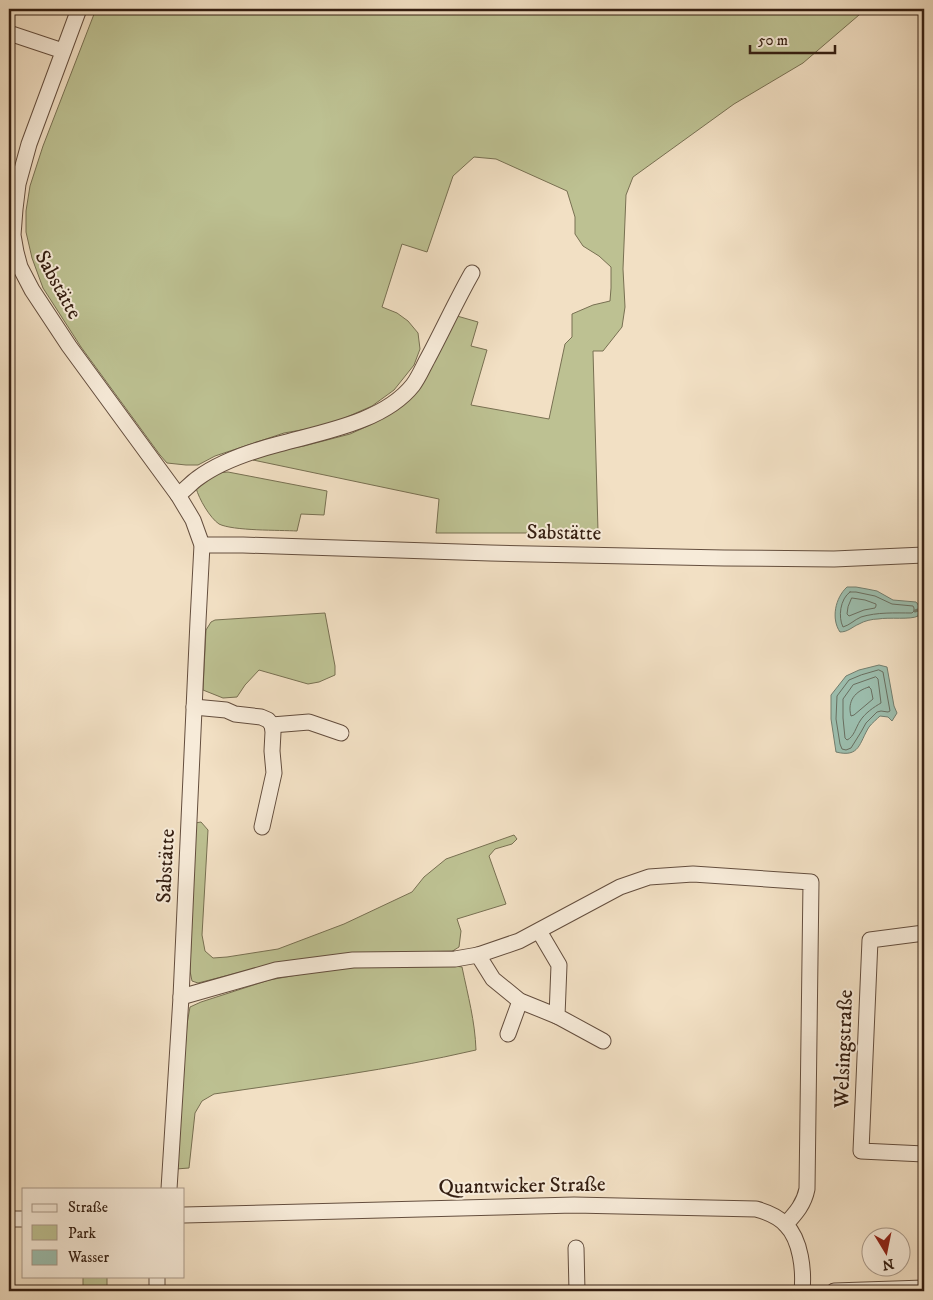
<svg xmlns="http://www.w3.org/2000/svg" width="933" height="1300" font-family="'IM FELL DW Pica',serif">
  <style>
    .green { fill: #bdc192; stroke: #787052 }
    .water { fill: #9cbeae; stroke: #727e6f }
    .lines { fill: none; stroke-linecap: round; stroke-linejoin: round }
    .shore { stroke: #686e60; stroke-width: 1 }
    .stream { stroke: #727e6f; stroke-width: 3 }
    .minor-casing { stroke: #644e3e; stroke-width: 17 }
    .minor { stroke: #f7ebd9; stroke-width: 15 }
    .labels { text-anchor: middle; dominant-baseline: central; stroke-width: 4; stroke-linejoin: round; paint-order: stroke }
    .street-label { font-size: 21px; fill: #341e11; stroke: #f7ebd9 }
  </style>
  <rect width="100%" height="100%" fill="#f2e0c4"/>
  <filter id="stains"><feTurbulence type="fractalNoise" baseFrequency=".004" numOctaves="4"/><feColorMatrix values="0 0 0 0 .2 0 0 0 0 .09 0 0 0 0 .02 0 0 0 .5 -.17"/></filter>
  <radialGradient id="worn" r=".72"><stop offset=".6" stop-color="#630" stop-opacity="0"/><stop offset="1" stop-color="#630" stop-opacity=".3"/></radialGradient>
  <g class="green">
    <path d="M 96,9 L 866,9 L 803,63 L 734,104 L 633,177 L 626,195 L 623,269 L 625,307 L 622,327 L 603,351 L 593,351 L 598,531 L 575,533 L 436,533 L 439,499 L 253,460 L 276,451 L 304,446 L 350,434 L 370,425 L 400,408 L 425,374 L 457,316 L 478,322 L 471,346 L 487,350 L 471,405 L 549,419 L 565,344 L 572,337 L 572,314 L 593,305 L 610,301 L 611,288 L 611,267 L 599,256 L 583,246 L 575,234 L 575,217 L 567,191 L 496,159 L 474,157 L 453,176 L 427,252 L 402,244 L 382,307 L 397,313 L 408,321 L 418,333 L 420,349 L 414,365 L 394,390 L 372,406 L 340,420 L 318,427 L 284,433 L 215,456 L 198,465 L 186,465 L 167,463 L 160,455 L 81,347 L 43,288 L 32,258 L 26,232 L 26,211 L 30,186 L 43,146 Z"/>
    <path d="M 228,472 L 327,491 L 324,515 L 301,514 L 297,531 C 280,530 233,531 219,524 C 210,518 199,499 196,488 L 217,473 Z"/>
    <path d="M 325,613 L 335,666 L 335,675 L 319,682 L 308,684 L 259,670 L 245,685 L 237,697 L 223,698 L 203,690 L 206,630 L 211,622 L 215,620 Z"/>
    <path d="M 201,822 L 208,830 L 202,935 L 205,951 L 213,958 L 227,957 L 278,949 L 344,924 L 412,892 L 424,877 L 446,859 L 514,835 L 517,839 L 512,844 L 495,849 L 489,856 L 506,904 L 457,919 L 461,931 L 459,947 L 451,952 L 276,963 L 198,983 L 192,981 L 190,971 L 191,938 L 195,823 Z"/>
    <path d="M 444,964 L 462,967 C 468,996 475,1021 476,1050 C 390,1070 302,1081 214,1094 L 202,1101 L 195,1113 L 189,1168 L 176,1169 L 187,1024 L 190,1007 L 201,1002 L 269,980 L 325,970 L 362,965 Z"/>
    <rect x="83" y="1276" width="24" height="15"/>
  </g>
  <g class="water">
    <path d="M 847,587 L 856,587 L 867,589 L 877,591 L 893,600 L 916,602 L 920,607 L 918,616 C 911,620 889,617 878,619 C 872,619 864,621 859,624 C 852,627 848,632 840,632 C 831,619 835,598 847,587 Z"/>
    <path d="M 879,665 L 887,667 L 894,706 L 897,713 L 892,721 L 888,717 L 880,716 C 877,719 872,723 869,727 C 859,743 860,758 836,752 L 831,719 L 831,695 L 846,676 L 859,670 Z"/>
  </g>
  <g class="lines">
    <g class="shore">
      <path d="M 850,592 L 856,592 L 875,596 L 892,604 L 913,606 L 914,608 L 914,611 L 912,613 C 895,613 877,612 861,617 C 854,620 850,625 843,627 C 838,617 840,599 850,592 Z"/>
      <path d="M 852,598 L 865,600 L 876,604 L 876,606 L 875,608 L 864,610 L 849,616 L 847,614 L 848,607 Z"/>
      <path d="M 879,670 L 883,672 L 890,711 L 888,712 L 881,711 L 877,712 L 866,723 L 861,732 L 851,748 L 846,750 L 842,749 L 840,744 L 836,719 L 837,696 L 849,680 L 861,675 Z"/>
      <path d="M 876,677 L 878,679 L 881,703 C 874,707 865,713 860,721 C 856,727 854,737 847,740 L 845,738 L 843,718 L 843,699 L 853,685 Z"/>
      <path d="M 869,687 L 871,689 L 873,699 L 854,715 L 851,716 C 847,701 855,691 869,687 Z"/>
    </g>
    <path class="stream" d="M 915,611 L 924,608"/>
    <defs>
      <g id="minor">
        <path d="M 79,9 L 29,144 L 18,184 L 15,209 L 13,235 L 16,252 L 20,267 L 32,290 L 69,346 L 178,495 L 193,520 L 202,545 L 198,621 L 181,997 L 169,1189"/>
        <path d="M 9,33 L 63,51"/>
        <path d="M 178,495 C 185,490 191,483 198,478 C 221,461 252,451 279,444 C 322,432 384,422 413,385 C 419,377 423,367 428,358 C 443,330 456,301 472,273"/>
        <path d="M 202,545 L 243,545 L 490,553 L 724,558 L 834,559 L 924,555"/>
        <path d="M 194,707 L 226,710 L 235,714 L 261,717 L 268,720 L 272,725 L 273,732 L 272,751 L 274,773 L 262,827"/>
        <path d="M 272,725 L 309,722 L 341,733"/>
        <path d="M 539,931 L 559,965 L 557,1016 L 603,1041"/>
        <path d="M 924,933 L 870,940 L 861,1151 L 924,1154"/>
        <path d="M 478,955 L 493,979 L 520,1001 L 557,1016"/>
        <path d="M 181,997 L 276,970 L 353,960 L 455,959 L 478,955 L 519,941 L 620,887 L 649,877 L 693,874 L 811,882 L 807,1189 C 804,1204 796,1213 786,1224"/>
        <path d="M 508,1034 L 520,1001"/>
        <path d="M 184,1215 L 574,1205 L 756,1209 C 767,1212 778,1216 786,1225 C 801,1240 804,1271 802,1291"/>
        <path d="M 9,1219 L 24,1219"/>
        <path d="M 576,1248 L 577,1291"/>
        <path d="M 157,1276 L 157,1291"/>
        <path d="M 834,1291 L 924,1288"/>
      </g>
    </defs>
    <use href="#minor" class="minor-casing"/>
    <use href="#minor" class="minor"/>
  </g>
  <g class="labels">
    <g class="street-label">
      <text transform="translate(58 285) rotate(61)">Sabstätte</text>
      <text transform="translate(564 533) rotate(1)">Sabstätte</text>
      <text transform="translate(166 866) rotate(-87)">Sabstätte</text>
      <text transform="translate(844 1049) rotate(-88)">Welsingstraße</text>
      <text transform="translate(522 1186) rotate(-1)">Quantwicker Straße</text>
    </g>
  </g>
  <rect width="933" height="1300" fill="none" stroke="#f2e0c4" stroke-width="30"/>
  <rect x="10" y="10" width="913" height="1280" fill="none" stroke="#341e11" stroke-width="2.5"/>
  <rect x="15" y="15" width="903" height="1270" fill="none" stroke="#341e11"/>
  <rect x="22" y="1188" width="162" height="90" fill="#f7ebd9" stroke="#a99989"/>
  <rect x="32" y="1204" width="25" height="8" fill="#f7ebd9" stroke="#a99989"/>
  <text x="68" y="1212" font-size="15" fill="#341e11">Straße</text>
  <rect x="32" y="1225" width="25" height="15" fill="#bdc192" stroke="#a99989"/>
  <text x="68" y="1238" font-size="15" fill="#341e11">Park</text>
  <rect x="32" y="1250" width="25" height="15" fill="#9cbeae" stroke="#a99989"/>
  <text x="68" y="1262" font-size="15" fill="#341e11">Wasser</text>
  <g transform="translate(886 1252) rotate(170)"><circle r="24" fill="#f7ebd9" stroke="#a99989"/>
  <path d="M0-4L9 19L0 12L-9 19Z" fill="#8f2418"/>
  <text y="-8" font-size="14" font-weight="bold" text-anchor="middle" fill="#341e11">N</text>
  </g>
  <path d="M750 45v8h85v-8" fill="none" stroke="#341e11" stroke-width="2.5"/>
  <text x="758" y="45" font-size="15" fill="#341e11" stroke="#f7ebd9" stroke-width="4" paint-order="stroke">50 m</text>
  <rect width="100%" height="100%" filter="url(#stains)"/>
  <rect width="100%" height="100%" fill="url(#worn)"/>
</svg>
